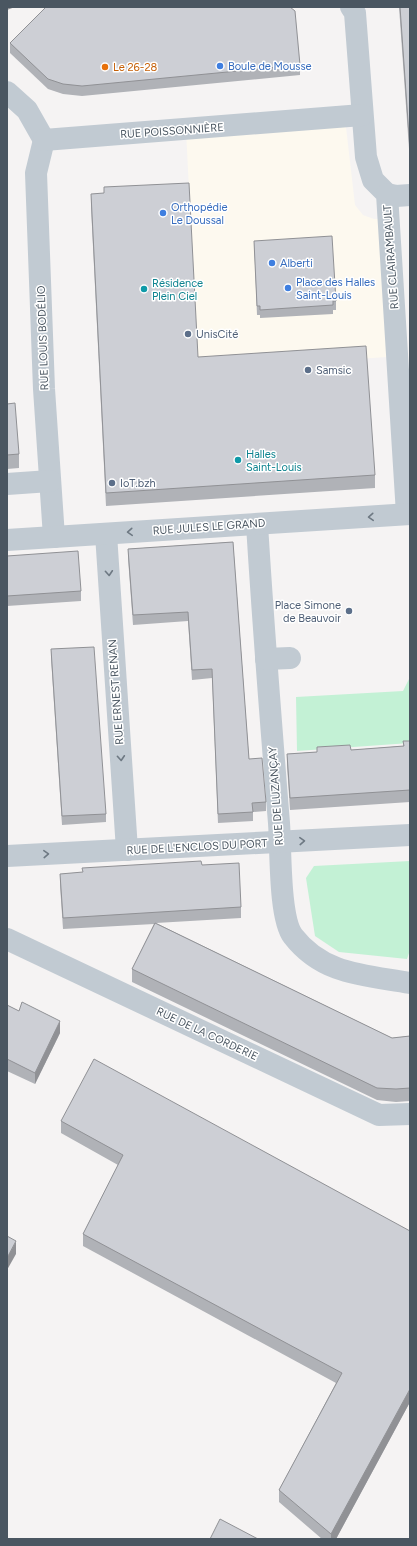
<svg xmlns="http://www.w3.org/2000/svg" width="417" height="1546" font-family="Figtree,sans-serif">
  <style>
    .commercial { fill: #fdf9ef }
    .green { fill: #c3f1d5 }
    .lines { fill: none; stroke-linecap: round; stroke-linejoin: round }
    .minor { stroke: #c1cad2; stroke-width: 22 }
    .wall { fill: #b0b2b7 }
    .shaded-wall { fill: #909195 }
    .building { fill: #cdcfd5; stroke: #909195 }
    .oneway { stroke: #6e7983 }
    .shop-dot { fill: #3f7fe0; stroke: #fff; stroke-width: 1.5 }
    .food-dot { fill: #e8710a; stroke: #fff; stroke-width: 1.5 }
    .culture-dot { fill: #0f9aa8; stroke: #fff; stroke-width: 1.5 }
    .service-dot { fill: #5c6f8a; stroke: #fff; stroke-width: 1.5 }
    .labels { text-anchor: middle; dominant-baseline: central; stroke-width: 3; stroke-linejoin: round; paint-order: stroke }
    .shop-label { font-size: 11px; fill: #366cbe; stroke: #fff; text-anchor: start }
    .food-label { font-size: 11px; fill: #c56008; stroke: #fff; text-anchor: start }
    .street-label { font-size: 11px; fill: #4a5661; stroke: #fff }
    .culture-label { font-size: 11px; fill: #0d838f; stroke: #fff; text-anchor: start }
    .service-label { font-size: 11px; fill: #4e5e75; stroke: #fff; text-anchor: start }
  </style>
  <rect width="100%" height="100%" fill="#f5f3f3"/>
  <path class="commercial" d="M 346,127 L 355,205 L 363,215 L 374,219 L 380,219 L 387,357 L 198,370 L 186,130 Z"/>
  <g class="green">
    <path d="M 410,677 L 410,743 L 297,751 L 296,697 L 403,691 Z"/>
    <path d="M 410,861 L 410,950 L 407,959 L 339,952 L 315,936 L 306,878 L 314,866 Z"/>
  </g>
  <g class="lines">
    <g class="minor">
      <path d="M 351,7 L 355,13 L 366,157 L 373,180 L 387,194 L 407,514"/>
      <path d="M 7,92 L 27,110 L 44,140"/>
      <path d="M 44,140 L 36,173 L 44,389 L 54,537"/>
      <path d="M 44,140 L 362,115"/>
      <path d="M 387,194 L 396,196 L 410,195"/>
      <path d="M 7,484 L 50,481"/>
      <path d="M 257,524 C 263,624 271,724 279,823 C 281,849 279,918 293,936 C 323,975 365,975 410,983"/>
      <path d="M 106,534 L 127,850"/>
      <path d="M 7,540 L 410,514"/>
      <path d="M 266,659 L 290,658"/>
      <path d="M 7,856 L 410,835"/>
      <path d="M 7,939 L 379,1115 L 410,1114"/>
    </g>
  </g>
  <g class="wall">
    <path d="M 399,7 L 410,7 L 410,163 Z"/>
    <path d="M 10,43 L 300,65 L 300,75 L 82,96 L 63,94 L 48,89 L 10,53 Z"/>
    <path d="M 91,194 L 198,357 L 375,475 L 375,488 L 106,506 L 91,207 Z"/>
    <path d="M 254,241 L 336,301 L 336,310 L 333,310 L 333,314 L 260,318 L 260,315 L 257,315 Z"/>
    <path d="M 7,404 L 19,454 L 19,468 L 7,469 Z"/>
    <path d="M 233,542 L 249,759 L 266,802 L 266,811 L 253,812 L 253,821 L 218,823 L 212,678 L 192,680 L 188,621 L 133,625 L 128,558 L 128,549 Z"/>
    <path d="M 7,556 L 81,591 L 81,601 L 7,606 Z"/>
    <path d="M 51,649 L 106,814 L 106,822 L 62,825 L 51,658 Z"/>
    <path d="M 403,741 L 410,741 L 410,802 L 290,810 L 287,765 L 287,754 L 317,752 L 317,747 L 351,750 L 403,746 Z"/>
    <path d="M 202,865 L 241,907 L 241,918 L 156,923 L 392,1038 L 410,1036 L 410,1101 L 396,1102 L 377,1100 L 132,982 L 132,969 L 154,924 L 63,929 L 60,885 L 60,874 Z"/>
    <path d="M 7,1005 L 60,1033 L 35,1084 L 7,1071 Z"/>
    <path d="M 61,1121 L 410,1231 L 410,1402 L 336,1539 L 322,1539 L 279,1502 L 279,1490 L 336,1383 L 83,1246 L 83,1234 L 118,1165 L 61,1133 Z"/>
  </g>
  <g class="shaded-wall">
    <path d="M 7,7 L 15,7 L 7,10 Z"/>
    <path d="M 60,1021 L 60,1033 L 35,1084 L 35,1073 Z"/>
    <path d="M 16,1241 L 16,1254 L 7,1270 L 7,1258 Z"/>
    <path d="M 410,1389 L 410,1402 L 336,1539 L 331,1539 L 331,1534 Z"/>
  </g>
  <g class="building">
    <path d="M 46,7 L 290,7 L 295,11 L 300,65 L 82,86 L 63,84 L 48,79 L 10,43 Z"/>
    <path d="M 400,7 L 410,7 L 410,150 Z"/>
    <path d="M 189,183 L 198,357 L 366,346 L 375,475 L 106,493 L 91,194 L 104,193 L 104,187 Z"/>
    <path d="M 332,236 L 336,301 L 333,301 L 333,305 L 260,310 L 260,306 L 257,306 L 254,241 Z"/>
    <path d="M 15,403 L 19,454 L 7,455 L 7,404 Z"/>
    <path d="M 233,542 L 249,759 L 262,758 L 266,802 L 252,803 L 253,812 L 218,814 L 212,669 L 192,670 L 188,612 L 133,615 L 128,549 Z"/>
    <path d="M 78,551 L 81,591 L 7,596 L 7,556 Z"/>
    <path d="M 94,647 L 106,814 L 62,816 L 51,649 Z"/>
    <path d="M 403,741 L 410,741 L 410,790 L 290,798 L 287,754 L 317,752 L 317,747 L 350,745 L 351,750 L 404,746 Z"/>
    <path d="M 201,861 L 202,865 L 239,863 L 241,907 L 63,918 L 60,874 L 83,872 L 82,868 Z"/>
    <path d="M 155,923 L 392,1038 L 410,1036 L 410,1088 L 396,1089 L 377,1088 L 132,969 Z"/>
    <path d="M 22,1002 L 60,1021 L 35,1073 L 7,1059 L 7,1005 L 19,1011 Z"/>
    <path d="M 94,1059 L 410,1231 L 410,1389 L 331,1534 L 279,1490 L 342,1373 L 83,1234 L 123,1155 L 61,1121 Z"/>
    <path d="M 7,1236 L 16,1241 L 7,1258 Z"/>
    <path d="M 220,1519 L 258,1539 L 210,1539 Z"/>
  </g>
  <defs><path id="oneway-chevron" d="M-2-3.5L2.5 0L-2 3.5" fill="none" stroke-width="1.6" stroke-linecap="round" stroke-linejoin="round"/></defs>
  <g class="oneway">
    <use href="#oneway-chevron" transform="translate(371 517) rotate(176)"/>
    <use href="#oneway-chevron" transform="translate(130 532) rotate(176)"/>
    <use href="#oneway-chevron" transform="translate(109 573) rotate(86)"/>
    <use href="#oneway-chevron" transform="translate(121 758) rotate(86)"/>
    <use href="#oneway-chevron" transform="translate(302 841) rotate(-3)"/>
    <use href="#oneway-chevron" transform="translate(46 854) rotate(-3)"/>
  </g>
  <g class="shop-dot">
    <circle cx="220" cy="66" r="4"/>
    <circle cx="163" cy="213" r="4"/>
    <circle cx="272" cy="263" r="4"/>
    <circle cx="288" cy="288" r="4"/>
  </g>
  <circle class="food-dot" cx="105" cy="67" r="4"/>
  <g class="culture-dot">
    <circle cx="144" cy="289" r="4"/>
    <circle cx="238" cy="460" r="4"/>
  </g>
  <g class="service-dot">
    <circle cx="188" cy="334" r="4"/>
    <circle cx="308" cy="370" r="4"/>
    <circle cx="112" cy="483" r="4"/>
    <circle cx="349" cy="611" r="4"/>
  </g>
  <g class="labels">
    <g class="shop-label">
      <text x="228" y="66">Boule de Mousse</text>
      <text x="171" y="207">Orthopédie<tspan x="171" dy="13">Le Doussal</tspan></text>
      <text x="280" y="263">Alberti</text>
      <text x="296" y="282">Place des Halles<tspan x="296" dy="13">Saint-Louis</tspan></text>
    </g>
    <g class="food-label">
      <text x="113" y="67">Le 26-28</text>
    </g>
    <g class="street-label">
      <text transform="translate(172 131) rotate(-4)">RUE POISSONNIÈRE</text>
      <text transform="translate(391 257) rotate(-94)">RUE CLAIRAMBAULT</text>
      <text transform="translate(43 338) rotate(-92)">RUE LOUIS BODÉLIO</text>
      <text transform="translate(209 527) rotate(-4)">RUE JULES LE GRAND</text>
      <text transform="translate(116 692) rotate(-94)">RUE ERNEST RENAN</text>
      <text transform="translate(276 796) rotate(-94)">RUE DE LUZANÇAY</text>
      <text transform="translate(197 847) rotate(-3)">RUE DE L'ENCLOS DU PORT</text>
      <text transform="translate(207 1034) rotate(25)">RUE DE LA CORDERIE</text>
    </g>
    <g class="culture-label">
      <text x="152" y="283">Résidence<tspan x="152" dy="13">Plein Ciel</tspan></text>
      <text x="246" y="454">Halles<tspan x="246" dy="13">Saint-Louis</tspan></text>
    </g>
    <g class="service-label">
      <text x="196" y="334">UnisCité</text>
      <text x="316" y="370">Samsic</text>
      <text x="120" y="483">IoT.bzh</text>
      <text x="341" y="605" text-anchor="end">Place Simone<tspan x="341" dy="13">de Beauvoir</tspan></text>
    </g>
  </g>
  <rect width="417" height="1546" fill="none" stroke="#4a5661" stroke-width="16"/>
</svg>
